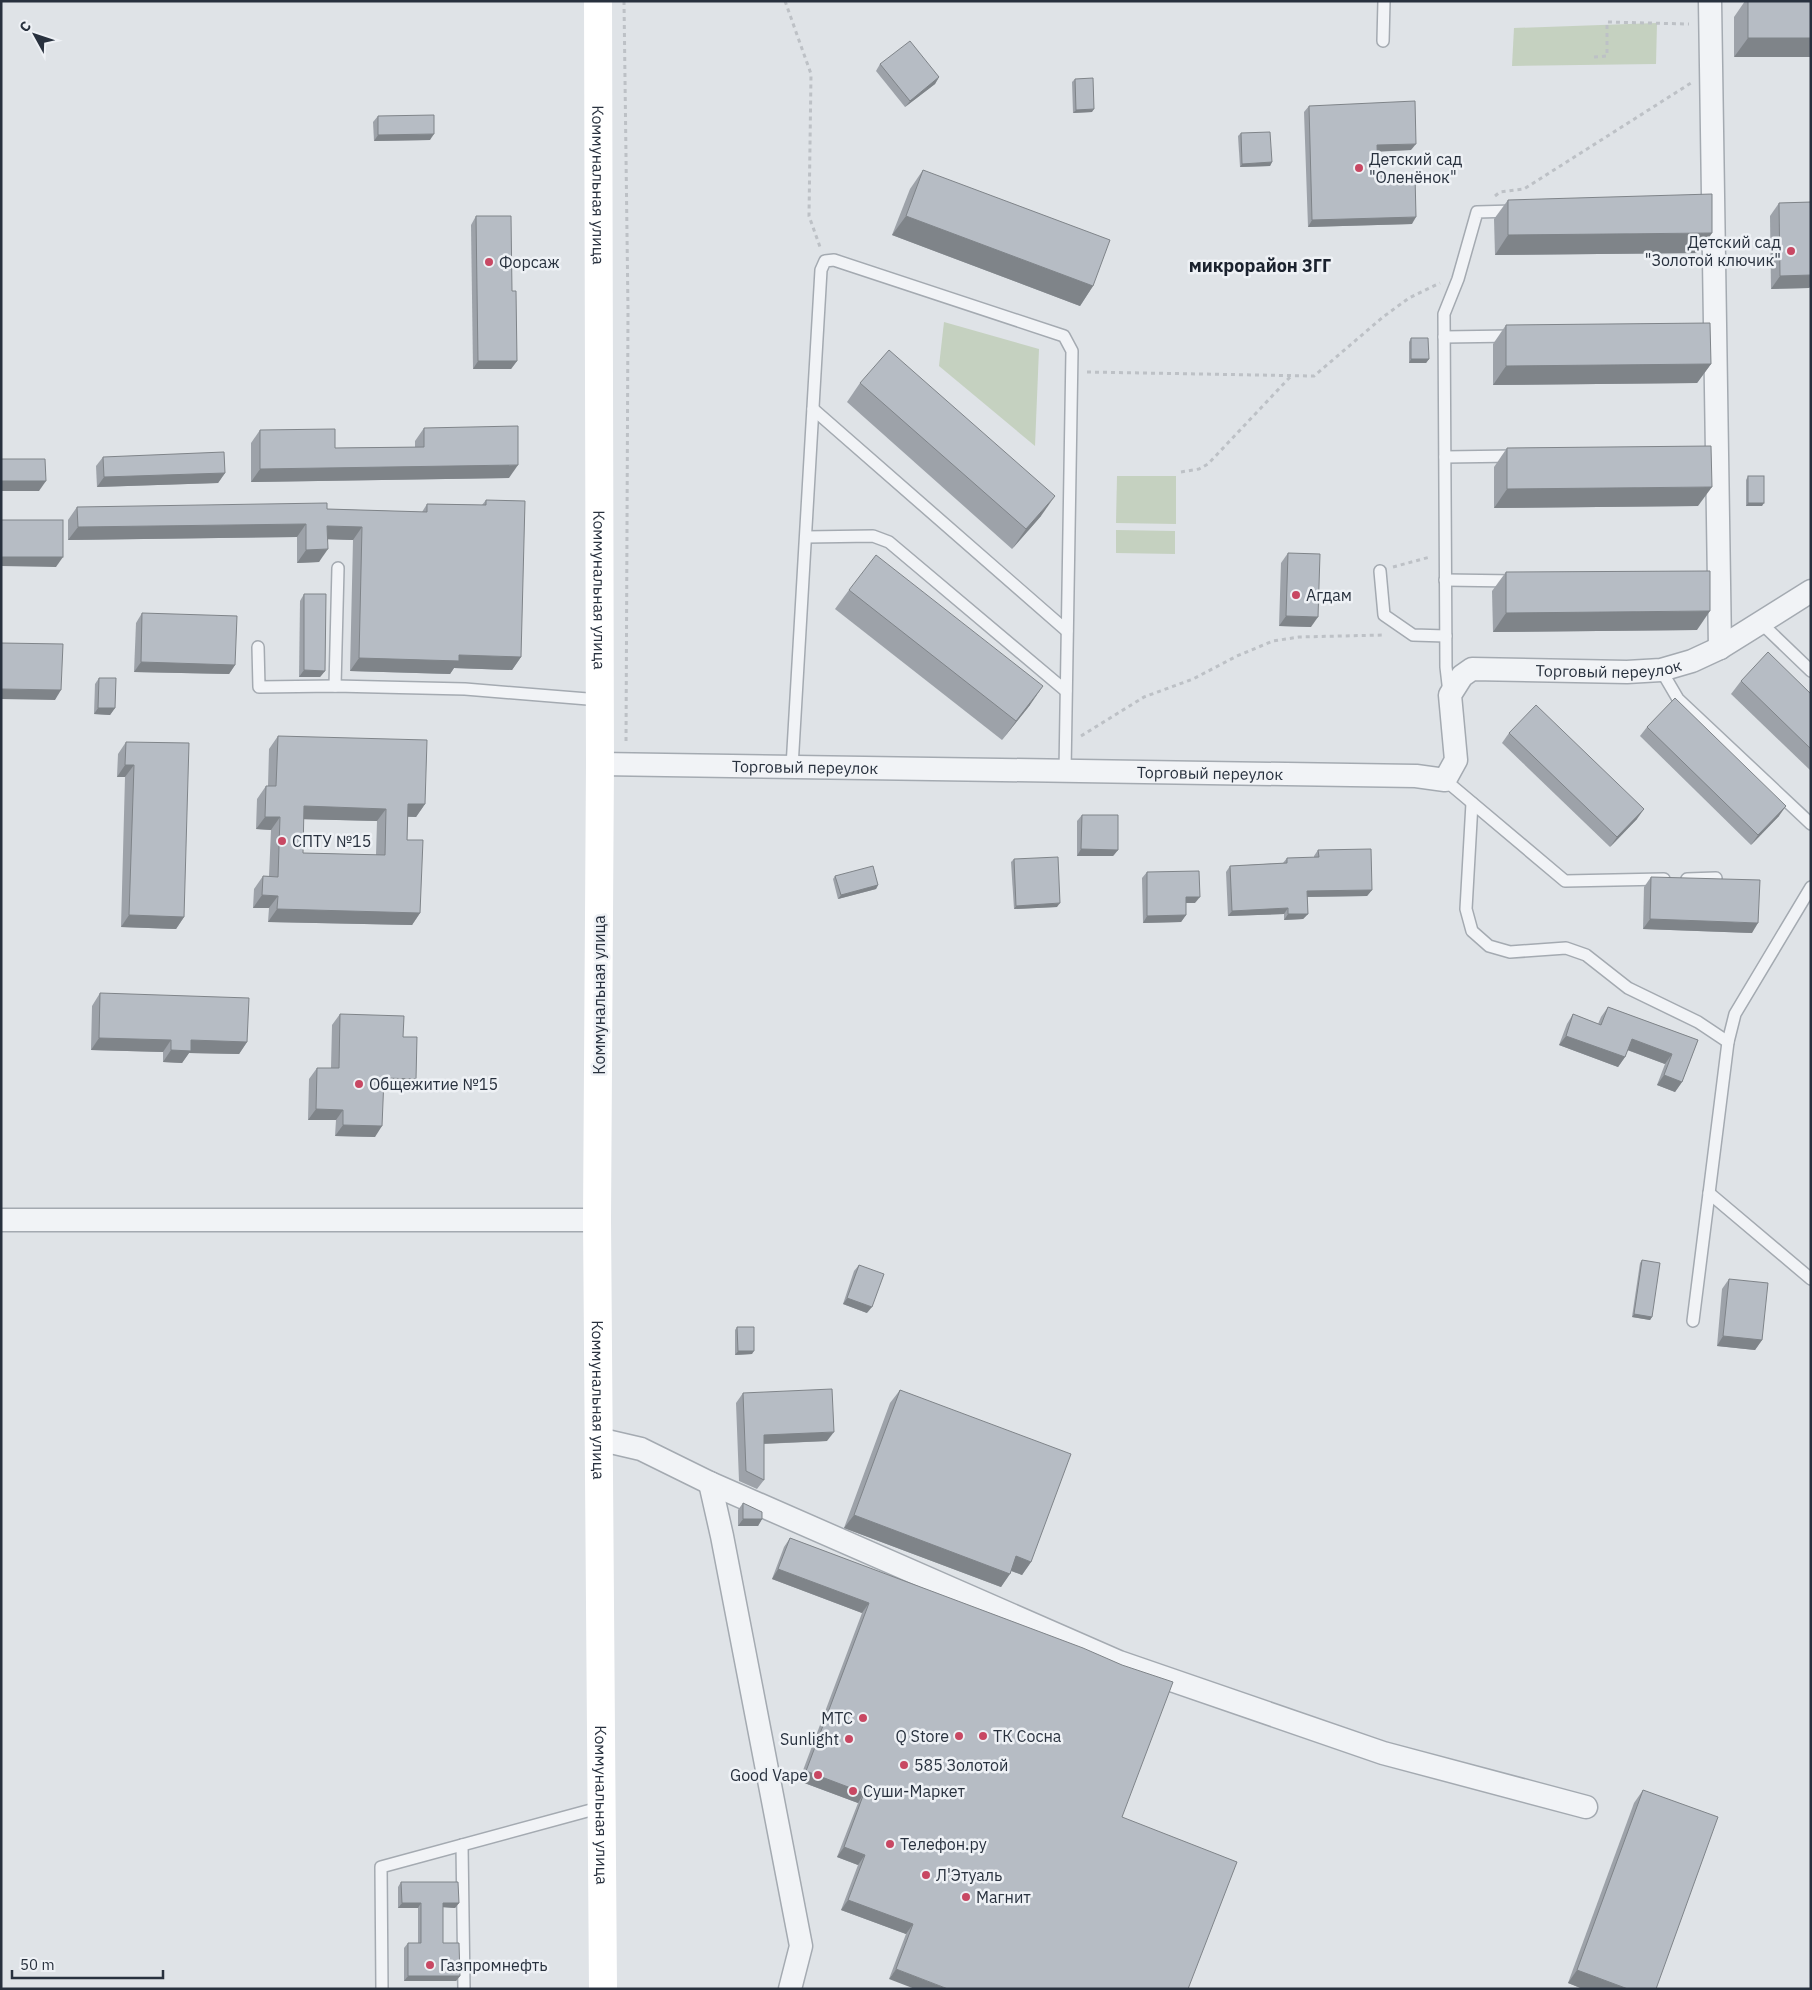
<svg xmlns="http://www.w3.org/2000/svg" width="1812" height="1990" font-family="'IBM Plex Sans',sans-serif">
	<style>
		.green { fill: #c5d1c0 }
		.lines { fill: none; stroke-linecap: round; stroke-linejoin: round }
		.service-casing { stroke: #a4aab1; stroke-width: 14 }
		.minor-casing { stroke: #a4aab1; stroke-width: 25 }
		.path { stroke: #bdc1c6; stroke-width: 3; stroke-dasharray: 4 4; stroke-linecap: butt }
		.service { stroke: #f1f3f6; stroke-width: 11 }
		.minor { stroke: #f1f3f6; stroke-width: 22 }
		.secondary { stroke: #fff; stroke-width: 28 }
		.wall { fill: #9da2a9; fill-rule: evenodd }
		.shaded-wall { fill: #7f8489 }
		.building { fill: #b6bcc4; stroke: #7f8489; fill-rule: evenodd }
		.poi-dot { fill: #c84863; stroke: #eef1f5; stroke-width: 2 }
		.labels { text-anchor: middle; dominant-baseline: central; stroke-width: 5; stroke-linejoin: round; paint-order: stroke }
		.poi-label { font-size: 16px; fill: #28313e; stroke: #eef1f5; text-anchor: start }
		.street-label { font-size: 16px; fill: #28313e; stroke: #eef1f5 }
		.neighbourhood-label { font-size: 18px; font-weight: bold; fill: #1b222e; stroke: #eef1f5 }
	</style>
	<rect width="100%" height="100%" fill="#dfe3e7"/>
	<g class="green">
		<path d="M1657,23L1656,64L1512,66L1514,28Z"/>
		<path d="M944,322L1039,349L1035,446L939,366Z"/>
		<path d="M1117,476H1176V524L1116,523Z"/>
		<path d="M1116,530L1175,531V554L1116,553Z"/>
	</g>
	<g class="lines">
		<defs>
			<g id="service">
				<path d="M1383,41L1384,1"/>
				<path d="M1444,337L1513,336"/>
				<path d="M813,409L1067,631"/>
				<path d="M1445,457L1515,456"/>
				<path d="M806,537L873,536L889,542L1066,691"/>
				<path d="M1380,571L1384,615L1413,635L1446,636"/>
				<path d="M1445,580L1515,581"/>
				<path d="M1761,623L1811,671"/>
				<path d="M258,647L259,687L335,686L465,689L600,700"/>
				<path d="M1661,670L1678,699L1811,824"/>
				<path d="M335,686L338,568"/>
				<path d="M1449,693L1446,667L1444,314L1458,279L1477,212L1514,211"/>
				<path d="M792,767L821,270L825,261L834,260L1064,336L1072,351L1065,771"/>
				<path d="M1445,780L1565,881L1664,879"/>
				<path d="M1472,803L1466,909L1472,931L1489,946L1510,952L1566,948L1586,955L1628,988L1698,1022L1728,1042"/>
				<path d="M1687,879L1716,878"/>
				<path d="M1709,1193L1811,1279"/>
				<path d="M1693,1321L1728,1042L1735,1014L1811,887"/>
				<path d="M462,1845L464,1989"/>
				<path d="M382,1989L381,1867L602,1807"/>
			</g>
			<g id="minor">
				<path d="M1710,1L1720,648"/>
				<path id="s1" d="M600,764L1416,776L1445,780L1456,760L1450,695L1462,676L1472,669L1627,672L1661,670L1692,661L1720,648L1811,591"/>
				<path d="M1,1220H597"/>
				<path d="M598,1439L641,1449L710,1483L1119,1662L1383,1753L1586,1807"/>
				<path d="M710,1483L722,1536L801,1946L790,1989"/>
			</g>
		</defs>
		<use href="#service" class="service-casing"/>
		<use href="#minor" class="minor-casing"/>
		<g class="path">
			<path d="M624,1L628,311L626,745"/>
			<path d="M785,1L811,74L809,216L820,247"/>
			<path d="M1594,57L1607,56V22L1689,24"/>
			<path d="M1495,196L1500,192L1524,189L1691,83"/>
			<path d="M1087,372L1314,376L1383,317L1409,298L1440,283"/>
			<path d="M1181,472L1199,469L1208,464L1291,376"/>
			<path d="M1393,567L1430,557"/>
			<path d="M1081,736L1144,697L1193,679L1237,656L1273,641L1299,637L1384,635"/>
		</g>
		<use href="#service" class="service"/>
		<use href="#minor" class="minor"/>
		<path class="secondary" id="s2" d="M598,1L600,764L597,1220L603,1989"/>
	</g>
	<g class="wall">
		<path d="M1745,1H1811L1734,57V17Z"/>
		<path d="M880,64L939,77L935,84L905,107L876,71Z"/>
		<path d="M1075,79L1092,112L1073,113L1072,82Z"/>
		<path d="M1309,106L1411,150L1377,151L1378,176L1412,224L1308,227L1304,112Z"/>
		<path d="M378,116L430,140L374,141L373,122Z"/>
		<path d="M1241,133L1272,162L1270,166L1240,167L1238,136Z"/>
		<path d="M923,170L1093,286L1080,306L892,235L910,189Z"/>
		<path d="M1508,200L1699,253L1495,255L1494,219Z"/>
		<path d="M1811,202V286L1809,288L1771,289L1770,216L1779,203Z"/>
		<path d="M476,216L512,291L517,361L511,369H473L471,225Z"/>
		<path d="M1506,325L1711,364L1697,383L1493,385V344Z"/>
		<path d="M1411,338L1429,359L1426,363H1409V342Z"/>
		<path d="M860,383L1041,516L1012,549L847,402Z"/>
		<path d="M424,428L509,478L251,482V443L260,430L335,448L415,447V441Z"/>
		<path d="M1507,448L1698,506L1494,508V467Z"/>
		<path d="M103,457L225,473L218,483L97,487L96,466Z"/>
		<path d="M1748,476L1762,506H1746V480Z"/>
		<path d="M486,500L521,657L512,670L454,668L450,674L350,671L353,540L328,539L319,562L297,563V537L68,540V520L77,507L327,509L422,512L427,504L482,505Z"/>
		<path d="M1288,553L1311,627L1279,626L1281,563Z"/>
		<path d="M1506,572L1697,630L1493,632L1492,591Z"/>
		<path d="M849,590L1030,705L1002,740L835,609Z"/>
		<path d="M304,594L325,671L320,677H299L300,601Z"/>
		<path d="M142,613L235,665L229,674L134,672L136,623Z"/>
		<path d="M99,678L115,708L110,715L94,714L95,684Z"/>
		<path d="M1741,681L1811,694V771L1731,694Z"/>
		<path d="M1647,727L1779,816L1751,845L1640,736Z"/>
		<path d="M1509,733L1637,819L1610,847L1502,743Z"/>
		<path d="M278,736L425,804L416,817H408L407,840L420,913L412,925L268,922L269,908H253L254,889L263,876H269L271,830L256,829L257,799L266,786H268L269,749ZM303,819L377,821L376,855L303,853Z"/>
		<path d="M126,742L184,917L176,929L121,927L125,777H117L118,754Z"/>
		<path d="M1082,815L1118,850L1113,856H1077V821Z"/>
		<path d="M1318,850L1372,890L1367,896L1307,897L1308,914L1303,919L1284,920V914L1228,916L1226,872L1230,866L1283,863L1287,858H1314V856Z"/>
		<path d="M1014,859L1057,907L1014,909L1011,862Z"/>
		<path d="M1147,872L1195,903H1186V915L1181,922L1143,923L1142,878Z"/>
		<path d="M835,876L878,885L876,889L838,899L833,879Z"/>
		<path d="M1651,877L1752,933L1643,929L1644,887Z"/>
		<path d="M100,993L247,1042L239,1054L189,1053L182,1063L163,1062V1052L91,1050L92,1006Z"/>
		<path d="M1608,1007L1698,1040L1682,1082L1675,1092L1657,1085L1665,1064L1627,1050L1625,1057L1618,1067L1559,1045L1567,1024L1573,1014L1598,1024L1601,1017Z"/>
		<path d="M340,1014L403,1037L409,1090L383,1089L375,1137L335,1136L336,1120H308L309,1079L317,1068H331L332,1025Z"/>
		<path d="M1642,1260L1652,1317L1650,1320L1632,1317L1640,1263Z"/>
		<path d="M859,1265L867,1313L843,1304L854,1271Z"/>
		<path d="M1729,1279L1762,1340L1755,1350L1717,1346L1722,1289Z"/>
		<path d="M737,1327L752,1354L735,1355V1330Z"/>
		<path d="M900,1390L1031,1562L1022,1575L1011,1571L1001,1587L844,1528L890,1403Z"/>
		<path d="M743,1393L827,1441L764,1444V1480L757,1489L739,1481L736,1403Z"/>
		<path d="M743,1503L762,1519L758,1526H738V1510Z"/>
		<path d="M790,1538L1122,1665L889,1979L906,1934L841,1910L858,1865L837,1857L858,1803L799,1781L862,1613L772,1579L784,1547Z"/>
		<path d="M1643,1790L1656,1989H1583L1568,1983L1634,1803Z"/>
		<path d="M401,1882L459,1903L455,1908L443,1907V1943L460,1976L456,1981H404V1948L408,1943H418V1908H398V1887Z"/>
	</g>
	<g class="shaded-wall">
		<path d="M1748,38H1811V57H1734Z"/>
		<path d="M939,77L935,84L905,107L910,101Z"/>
		<path d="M1094,109L1092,112L1073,113L1076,110Z"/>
		<path d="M434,134L430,140L374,141L378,135Z"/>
		<path d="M1416,144L1411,150L1373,152L1377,145Z"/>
		<path d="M1272,162L1270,166L1240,167L1242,164Z"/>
		<path d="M906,216L1093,286L1080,306L892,235Z"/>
		<path d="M1416,217L1412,224L1308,227L1312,220Z"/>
		<path d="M1712,233L1699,253L1495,255L1508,235Z"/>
		<path d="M1811,275V286L1809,288L1771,289L1780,276Z"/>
		<path d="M1411,359H1429L1426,363H1409Z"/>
		<path d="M478,361H517L511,369H473Z"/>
		<path d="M1711,364L1697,383L1493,385L1506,366Z"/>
		<path d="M518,465L509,478L251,482L260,469Z"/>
		<path d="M225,473L218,483L97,487L104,477Z"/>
		<path d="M1,481H46L39,491H1Z"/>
		<path d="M1712,487L1698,506L1494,508L1507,489Z"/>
		<path d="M1055,496L1041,516L1012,549L1026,529Z"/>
		<path d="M1748,503H1764L1762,506H1746Z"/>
		<path d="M306,524L297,537L68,540L78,527Z"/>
		<path d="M327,526L362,527L353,540L318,539Z"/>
		<path d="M328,549L319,562L297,563L306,550Z"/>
		<path d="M1,557H63L56,567L1,566Z"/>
		<path d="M1710,611L1697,630L1493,632L1506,613Z"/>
		<path d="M1286,616L1318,617L1311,627L1279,626Z"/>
		<path d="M459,655L521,657L512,670L454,668L450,674L350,671L359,658Z"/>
		<path d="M141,662L235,665L229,674L134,672Z"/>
		<path d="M304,670L325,671L320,677H299Z"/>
		<path d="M1043,686L1030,705L1002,740L1016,721Z"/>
		<path d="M1,689L61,690L55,700L1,699Z"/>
		<path d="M98,708H115L110,715L94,714Z"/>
		<path d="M125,765H134L125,777H117Z"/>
		<path d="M408,804H425L416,817L399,816Z"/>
		<path d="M304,806L386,809L377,821L295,819Z"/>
		<path d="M1786,806L1779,816L1751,845L1758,835Z"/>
		<path d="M1644,809L1637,819L1610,847L1617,837Z"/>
		<path d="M265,817H280L271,830L256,829Z"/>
		<path d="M1081,849L1118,850L1113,856H1077Z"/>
		<path d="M878,885L876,889L838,899L841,895Z"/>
		<path d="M1372,890L1367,896L1303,897L1307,891Z"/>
		<path d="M262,895L278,896L269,908H253Z"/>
		<path d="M1186,897H1200L1195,903H1181Z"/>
		<path d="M1060,903L1057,907L1014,909L1016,906Z"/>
		<path d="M1288,908L1284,914L1228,916L1232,911Z"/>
		<path d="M277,909L420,913L412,925L268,922Z"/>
		<path d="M1288,914H1308L1303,919L1284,920Z"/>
		<path d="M129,915L184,917L176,929L121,927Z"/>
		<path d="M1186,915L1181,922L1143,923L1147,916Z"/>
		<path d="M1650,919L1758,923L1752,933L1643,929Z"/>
		<path d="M1566,1036L1625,1057L1618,1067L1559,1045Z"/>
		<path d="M99,1038L171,1040L163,1052L91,1050Z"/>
		<path d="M1632,1039L1672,1054L1665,1064L1625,1049Z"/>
		<path d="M191,1040L247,1042L239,1054L189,1053L182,1063L163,1062L171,1050Z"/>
		<path d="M1664,1075L1682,1082L1675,1092L1657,1085Z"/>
		<path d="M384,1078L416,1079L409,1090L376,1089Z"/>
		<path d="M316,1109L343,1110L336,1120H308Z"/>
		<path d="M343,1125L382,1126L375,1137L335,1136Z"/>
		<path d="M847,1298L872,1307L867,1313L843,1304Z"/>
		<path d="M1634,1314L1652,1317L1650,1320L1632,1317Z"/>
		<path d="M1723,1336L1762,1340L1755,1350L1717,1346Z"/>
		<path d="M738,1351H754L752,1354L735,1355Z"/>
		<path d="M834,1432L827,1441L757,1444L764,1435Z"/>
		<path d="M854,1515L1010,1574L1001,1587L844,1528Z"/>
		<path d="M743,1519H762L758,1526H738Z"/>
		<path d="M1016,1556L1031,1562L1022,1575L1007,1569Z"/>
		<path d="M778,1569L869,1603L862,1613L772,1579Z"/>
		<path d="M806,1771L864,1793L858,1803L799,1781Z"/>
		<path d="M844,1847L865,1855L858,1865L837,1857Z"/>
		<path d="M848,1900L913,1924L906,1934L841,1910Z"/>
		<path d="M402,1903H421L418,1908H398Z"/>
		<path d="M443,1903H459L455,1908L440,1907Z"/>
		<path d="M896,1969L948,1989H915L889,1979Z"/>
		<path d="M1577,1970L1628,1989H1583L1568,1983Z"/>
		<path d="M408,1976H460L456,1981H404Z"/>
	</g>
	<g class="building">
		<rect x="1748" y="1" width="63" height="37"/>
		<path d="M910,41L939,77L910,101L880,64Z"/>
		<path d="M1093,78L1094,109L1076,110L1075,79Z"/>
		<path d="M1415,101L1416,144L1377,145L1378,176L1415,175L1416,217L1312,220L1309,106Z"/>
		<path d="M434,115V134L378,135V116Z"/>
		<path d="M1270,132L1272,162L1242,164L1241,133Z"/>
		<path d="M923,170L1110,240L1093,286L906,216Z"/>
		<path d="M1712,194V233L1508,235V200Z"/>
		<path d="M1811,202V275L1780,276L1779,203Z"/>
		<path d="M476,216H511L512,291H516L517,361H478Z"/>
		<path d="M1710,323L1711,364L1506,366V325Z"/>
		<path d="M1411,338H1428L1429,359H1411Z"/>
		<path d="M889,350L1055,496L1026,529L860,383Z"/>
		<path d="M518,426V465L260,469V430L335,429V448L424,447V428Z"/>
		<path d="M1711,446L1712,487L1507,489V448Z"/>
		<path d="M224,452L225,473L104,477L103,457Z"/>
		<path d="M1,459H45L46,481H1Z"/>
		<rect x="1748" y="476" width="16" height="27"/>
		<path d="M486,500L525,501L521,657L459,655V661L359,658L362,527L327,526L328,549L306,550V524L78,527L77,507L327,503V509L427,512V504L486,505Z"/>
		<rect x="1" y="520" width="62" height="37"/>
		<path d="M1288,553L1320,554L1318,617L1286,616Z"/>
		<path d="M876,555L1043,686L1016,721L849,590Z"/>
		<path d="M1710,571V611L1506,613V572Z"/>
		<path d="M304,594H326L325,671L304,670Z"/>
		<path d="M142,613L237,616L235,665L141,662Z"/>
		<path d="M1,643L63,644L61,690L1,689Z"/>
		<path d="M1768,652L1811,694V749L1741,681Z"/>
		<path d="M99,678H116L115,708H98Z"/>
		<path d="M1675,698L1786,806L1758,835L1647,727Z"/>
		<path d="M1536,705L1644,809L1617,837L1509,733Z"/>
		<path d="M278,736L427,740L425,804H408L407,840H423L420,913L277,909L278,896L262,895L263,876L278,877L280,817H265L266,786H276ZM304,806L386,809L385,855L303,853Z"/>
		<path d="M126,742L189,743L184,917L129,915L134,765H125Z"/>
		<path d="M1082,815H1118V850L1081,849Z"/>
		<path d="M1371,849L1372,890L1307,891L1308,914H1288V908L1232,911L1230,866L1287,863V858L1319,857L1318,850Z"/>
		<path d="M1058,857L1060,903L1016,906L1014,859Z"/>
		<path d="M873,866L878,885L841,895L835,876Z"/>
		<path d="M1199,871L1200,897H1186V915L1147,916V872Z"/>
		<path d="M1651,877L1760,880L1758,923L1650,919Z"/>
		<path d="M100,993L249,998L247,1042L191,1040V1051L171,1050V1040L99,1038Z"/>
		<path d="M1608,1007L1698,1040L1682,1082L1664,1075L1672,1054L1632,1039L1625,1057L1566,1036L1573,1014L1601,1025Z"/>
		<path d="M340,1014L404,1016L403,1037H417L416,1079L384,1078L382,1126L343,1125V1110L316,1109L317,1068H339Z"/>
		<path d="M1642,1260L1660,1263L1652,1317L1634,1314Z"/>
		<path d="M859,1265L884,1274L872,1307L847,1298Z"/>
		<path d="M1729,1279L1768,1283L1762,1340L1723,1336Z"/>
		<path d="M737,1327H754V1351H738Z"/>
		<path d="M832,1389L834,1432L764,1435V1480L746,1471L743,1393Z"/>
		<path d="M900,1390L1071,1454L1031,1562L1016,1556L1010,1574L854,1515Z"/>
		<path d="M743,1503L762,1512V1519H743Z"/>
		<path d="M790,1538L1083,1648L1122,1665L1173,1682L1122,1817L1237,1862L1188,1989H948L896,1969L913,1924L848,1900L865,1855L844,1847L864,1793L806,1771L869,1603L778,1569Z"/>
		<path d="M1643,1790L1718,1817L1656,1989H1628L1577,1970Z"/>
		<path d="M401,1882H458L459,1903H443V1943H459L460,1976H408V1943H421V1903H402Z"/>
	</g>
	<g class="poi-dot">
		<circle cx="1359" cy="168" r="5"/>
		<circle cx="1791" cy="251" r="5"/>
		<circle cx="489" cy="262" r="5"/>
		<circle cx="1296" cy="595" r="5"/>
		<circle cx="282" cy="841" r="5"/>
		<circle cx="359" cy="1084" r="5"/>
		<circle cx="863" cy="1718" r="5"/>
		<circle cx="959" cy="1736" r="5"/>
		<circle cx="983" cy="1736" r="5"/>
		<circle cx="849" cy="1739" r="5"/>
		<circle cx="904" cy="1765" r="5"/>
		<circle cx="818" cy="1775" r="5"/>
		<circle cx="853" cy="1791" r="5"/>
		<circle cx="890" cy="1844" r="5"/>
		<circle cx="926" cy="1875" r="5"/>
		<circle cx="966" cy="1897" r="5"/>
		<circle cx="430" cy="1965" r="5"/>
	</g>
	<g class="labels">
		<g class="poi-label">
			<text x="1369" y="159">Детский сад<tspan x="1369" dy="18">"Оленёнок"</tspan></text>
			<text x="1781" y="242" text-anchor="end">Детский сад<tspan x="1781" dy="18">"Золотой ключик"</tspan></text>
			<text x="499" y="262">Форсаж</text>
			<text x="1306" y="595">Агдам</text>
			<text x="292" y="841">СПТУ №15</text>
			<text x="369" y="1084">Общежитие №15</text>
			<text x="853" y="1718" text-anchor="end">МТС</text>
			<text x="949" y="1736" text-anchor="end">Q Store</text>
			<text x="993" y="1736">ТК Сосна</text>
			<text x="839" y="1739" text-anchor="end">Sunlight</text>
			<text x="914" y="1765">585 Золотой</text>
			<text x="808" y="1775" text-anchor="end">Good Vape</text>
			<text x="863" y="1791">Суши-Маркет</text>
			<text x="900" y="1844">Телефон.ру</text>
			<text x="936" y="1875">Л'Этуаль</text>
			<text x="976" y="1897">Магнит</text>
			<text x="440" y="1965">Газпромнефть</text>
		</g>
		<g class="street-label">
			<text stroke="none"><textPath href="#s2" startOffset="184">Коммунальная улица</textPath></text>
			<text stroke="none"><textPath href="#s2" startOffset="589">Коммунальная улица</textPath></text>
			<text stroke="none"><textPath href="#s1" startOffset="1105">Торговый переулок</textPath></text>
			<text stroke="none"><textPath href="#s1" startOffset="205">Торговый переулок</textPath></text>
			<text stroke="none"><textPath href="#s1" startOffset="610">Торговый переулок</textPath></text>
			<text transform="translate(599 995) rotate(-90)">Коммунальная улица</text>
			<text stroke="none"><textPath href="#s2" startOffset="1399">Коммунальная улица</textPath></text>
			<text stroke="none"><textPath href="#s2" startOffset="1804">Коммунальная улица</textPath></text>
		</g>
		<g class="neighbourhood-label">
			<text x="1260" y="265">микрорайон 3ГГ</text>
		</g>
	</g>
	<rect width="1812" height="1990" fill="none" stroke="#28313e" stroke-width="5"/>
	<g transform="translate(35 35) rotate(310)" stroke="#eef1f5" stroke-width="4" paint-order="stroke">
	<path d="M0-4L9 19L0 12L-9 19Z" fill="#28313e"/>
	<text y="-8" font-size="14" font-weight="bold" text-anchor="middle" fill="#28313e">С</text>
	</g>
	<path d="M12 1970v8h151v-8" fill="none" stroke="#28313e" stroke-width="2.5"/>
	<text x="20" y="1970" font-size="15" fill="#28313e" stroke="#eef1f5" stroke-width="4" paint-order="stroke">50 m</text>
</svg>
